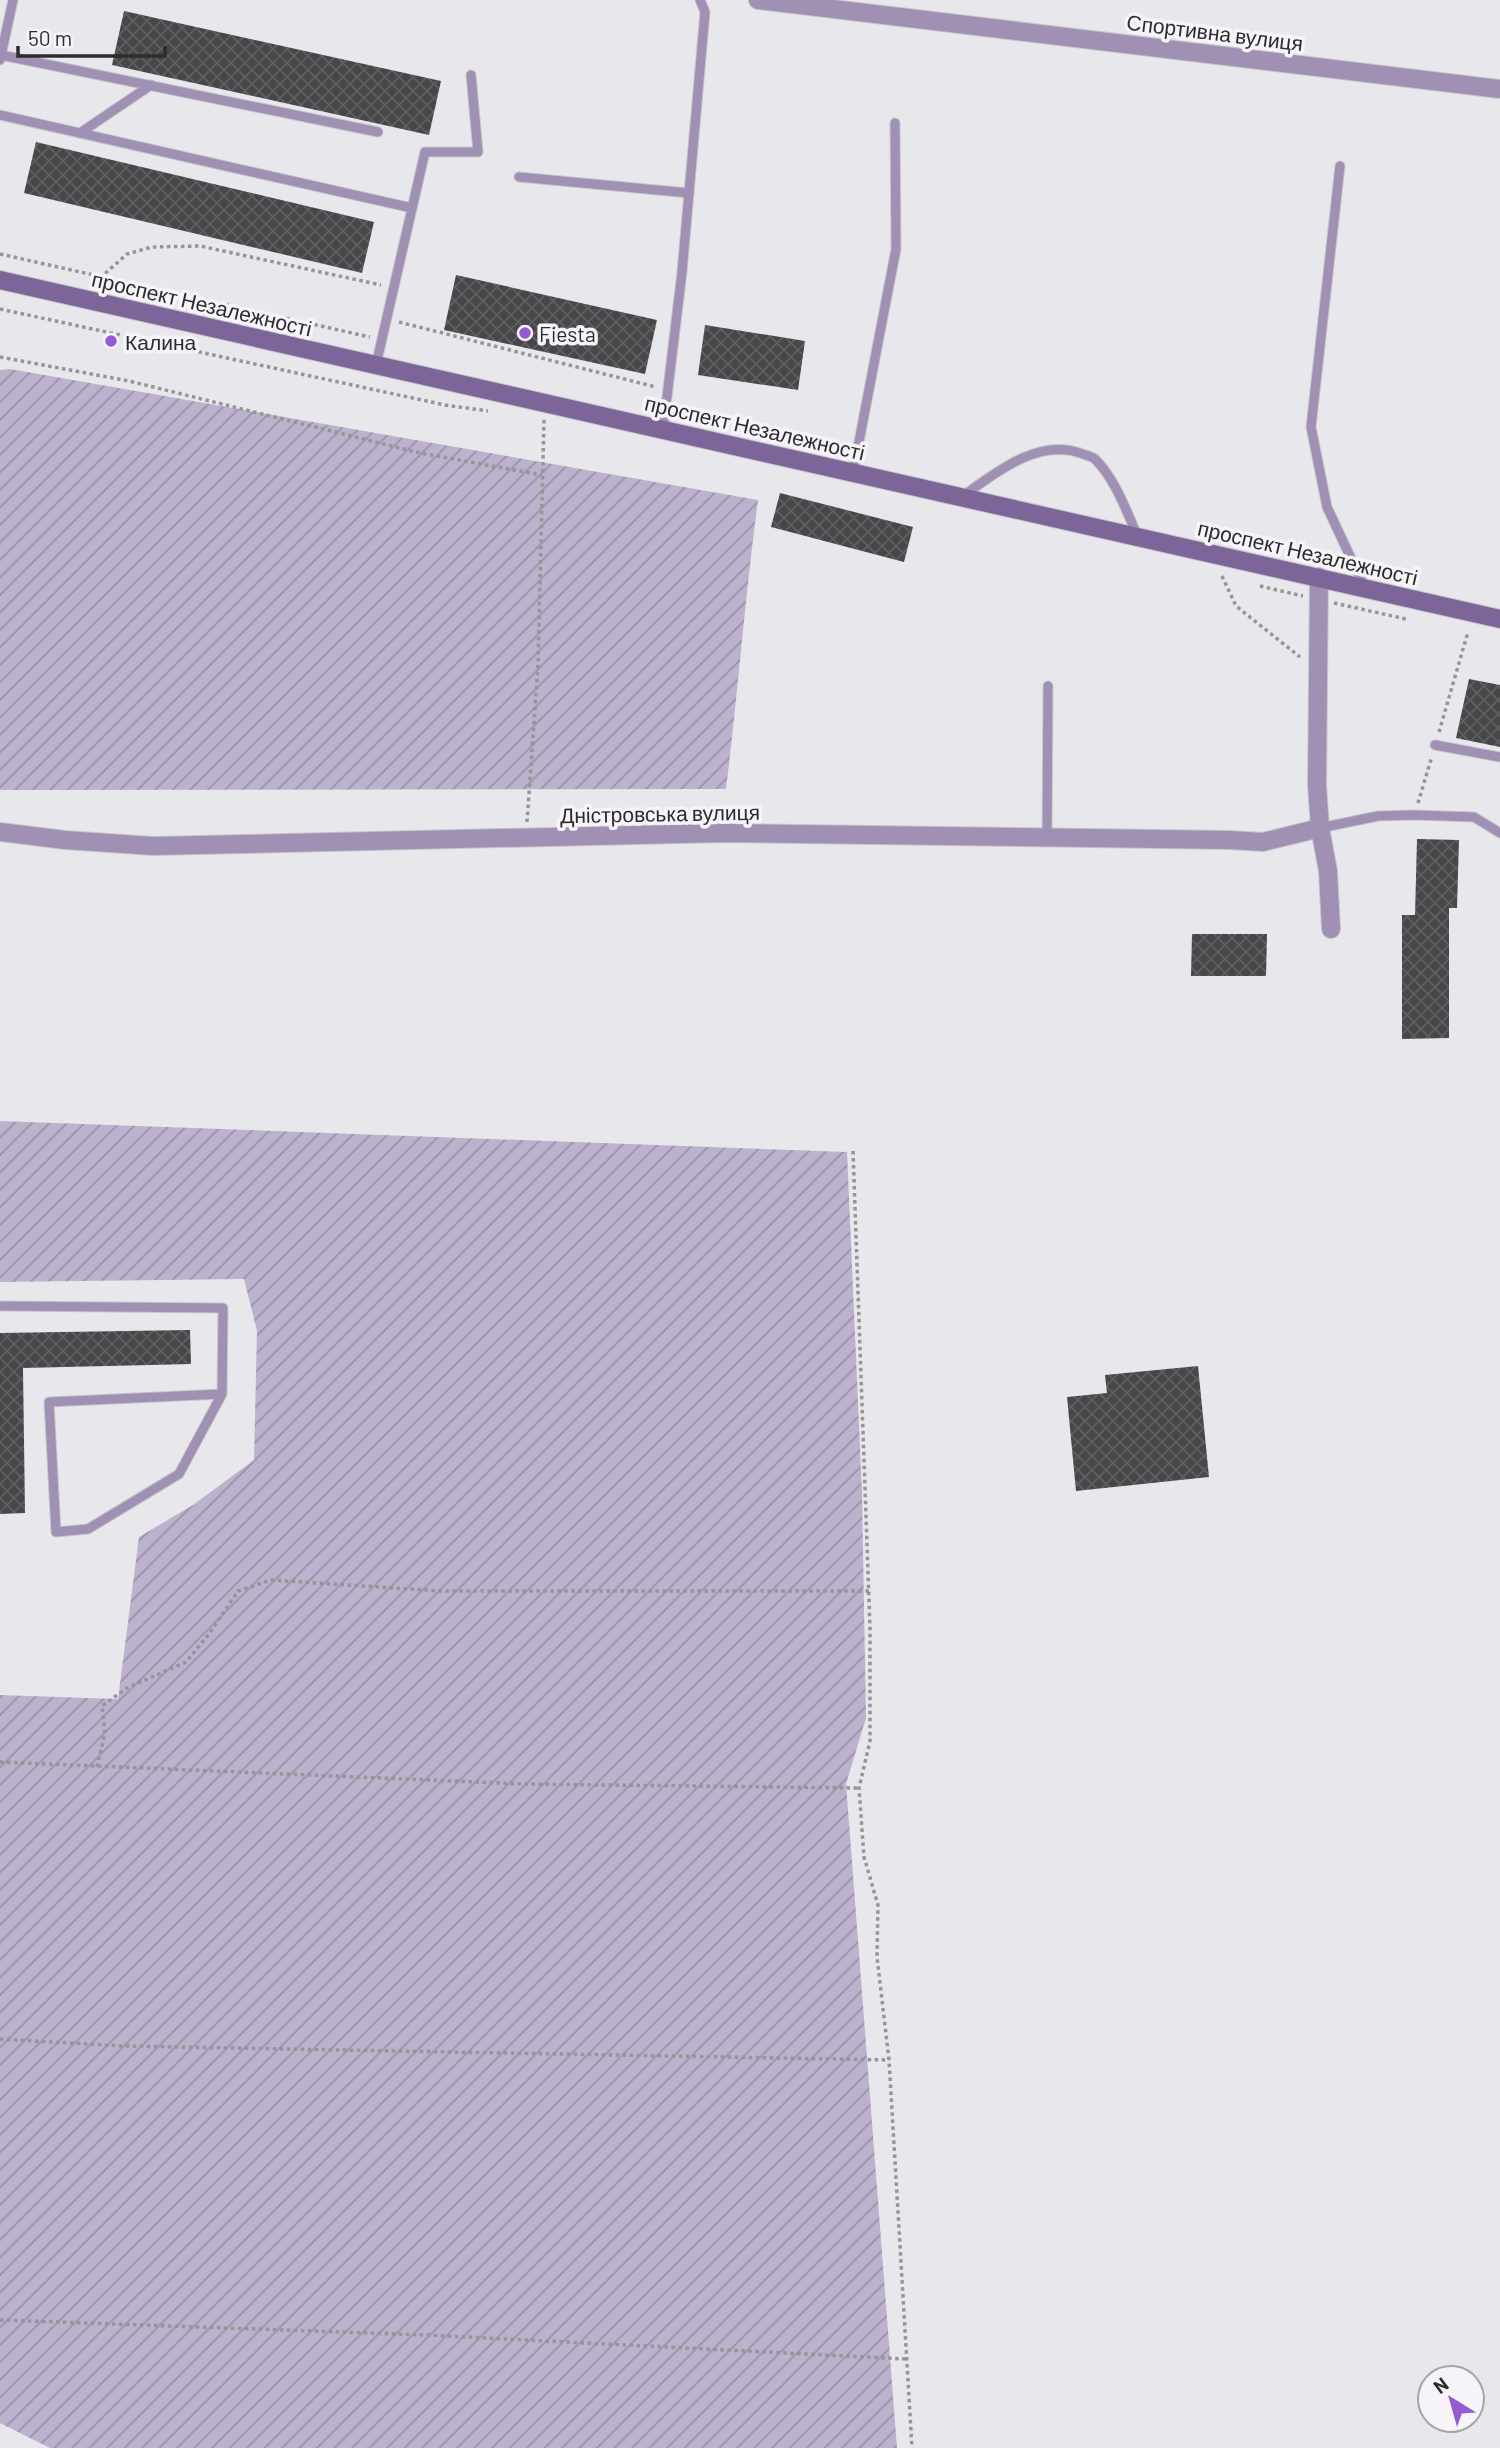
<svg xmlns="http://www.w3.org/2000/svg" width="1500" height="2448" font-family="Barlow,sans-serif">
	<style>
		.garden { fill: url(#garden-furrows) }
		.building { fill: url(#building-cross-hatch) }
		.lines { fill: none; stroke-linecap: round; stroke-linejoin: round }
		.lane-casing { stroke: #c6c5c9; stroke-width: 11 }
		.street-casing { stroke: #c6c5c9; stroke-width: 20 }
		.secondary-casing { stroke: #c6c5c9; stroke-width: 20 }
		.path { stroke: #959497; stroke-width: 3.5; stroke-dasharray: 3.5 3.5; stroke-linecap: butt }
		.lane { stroke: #9f90b4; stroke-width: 9 }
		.street { stroke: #9f90b4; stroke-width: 18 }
		.secondary { stroke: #7d6599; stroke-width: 18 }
		.poi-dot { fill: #965bd2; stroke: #f6f4f8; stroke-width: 2.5 }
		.labels { text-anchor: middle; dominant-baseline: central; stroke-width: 7; stroke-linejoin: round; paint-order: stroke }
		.street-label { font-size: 21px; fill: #2c2b2d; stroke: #f6f4f8 }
		.poi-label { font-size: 21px; fill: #2c2b2d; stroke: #f6f4f8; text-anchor: start }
	</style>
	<defs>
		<pattern id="garden-furrows" width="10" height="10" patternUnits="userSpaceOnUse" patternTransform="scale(1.75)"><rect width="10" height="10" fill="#bdb2cd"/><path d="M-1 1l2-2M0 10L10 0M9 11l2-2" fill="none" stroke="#9a91a7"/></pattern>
		<pattern id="building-cross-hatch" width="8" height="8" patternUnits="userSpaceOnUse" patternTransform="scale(1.75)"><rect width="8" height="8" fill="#474649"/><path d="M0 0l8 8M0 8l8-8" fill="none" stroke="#5f5e61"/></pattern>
	</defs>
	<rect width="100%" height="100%" fill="#e8e7eb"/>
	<g class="garden">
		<path d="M10,369L758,500C745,596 738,693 726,789L0,790V370Z"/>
		<path d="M0,1121L847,1152L862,1494L866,1718L846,1784L897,2448H50L0,2423V1695L118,1699L139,1537L193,1505L254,1460L257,1331L244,1279L0,1282Z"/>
	</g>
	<g class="building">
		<path d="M124,11L441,81L429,135L112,65Z"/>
		<path d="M36,142L374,222L362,273L24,193Z"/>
		<path d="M456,275L657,320L645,374L444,330Z"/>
		<path d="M705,325L805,341L798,390L698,375Z"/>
		<path d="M780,493L913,527L904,562L771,527Z"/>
		<path d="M1469,679L1500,685V747L1456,738Z"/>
		<path d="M1417,839L1459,840L1457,908H1449V1038L1402,1039V915H1415Z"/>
		<path d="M1192,934H1267L1266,976H1191Z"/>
		<path d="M190,1330L191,1364L23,1368L25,1513L0,1514V1333Z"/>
		<path d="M1198,1366L1209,1477L1076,1491L1067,1397L1107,1393L1105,1375Z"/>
	</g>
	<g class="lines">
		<defs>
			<g id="lane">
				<path d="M1,55L378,132"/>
				<path d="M0,60L13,0"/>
				<path d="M0,115L412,208"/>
				<path d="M80,133L151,85"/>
				<path d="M1340,166L1311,427L1327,507L1364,586"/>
				<path d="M519,177L689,193"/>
				<path d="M376,365L425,152H478L471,75"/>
				<path d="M663,430L682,272L705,12L700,0"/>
				<path d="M853,473L896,249L895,123"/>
				<path d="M963,496C995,473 1038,438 1080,453C1085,455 1091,456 1095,459C1115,479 1126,510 1137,535"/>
				<path d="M1435,745L1500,757"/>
				<path d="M1320,828L1378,816L1414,815L1474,817L1500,833"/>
				<path d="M1047,838L1048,686"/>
				<path d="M0,1306L223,1308L222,1394L179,1474L88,1529L56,1532L49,1402L222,1394"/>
			</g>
			<g id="street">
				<path d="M758,0L1500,89"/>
				<path d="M1319,577L1317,785L1320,828L1328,871L1331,929"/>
				<path d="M0,832L65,840L153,846L724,833L1229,840L1263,842L1320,828"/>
			</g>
			<path id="secondary" d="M0,280L1500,619"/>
		</defs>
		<use href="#lane" class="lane-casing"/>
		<use href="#street" class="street-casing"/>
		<use href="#secondary" class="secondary-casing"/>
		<g class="path">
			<path d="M0,254L370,337"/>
			<path d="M100,278L127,254L152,247L200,246L381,285"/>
			<path d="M0,309L445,405L488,411"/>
			<path d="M399,322L656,387"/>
			<path d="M0,357L129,381L420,453L542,475"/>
			<path d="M1222,576L1236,606L1300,657"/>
			<path d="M1260,586L1303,596"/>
			<path d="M1334,603L1406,619"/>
			<path d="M1439,732L1468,632"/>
			<path d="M1418,803L1432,756"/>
			<path d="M527,822L538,665L544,420"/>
			<path d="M853,1151L870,1628V1741L859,1788L864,1857L878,1905L877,1957L889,2060L912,2448"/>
			<path d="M0,1762L524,1784L858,1788"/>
			<path d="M97,1767L105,1733L102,1706L127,1688L186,1662L209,1634L238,1591L271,1580L440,1591H869"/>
			<path d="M0,2039L123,2046L889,2060"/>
			<path d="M0,2320L426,2335L906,2359"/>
		</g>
		<use href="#lane" class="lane"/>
		<use href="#street" class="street"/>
		<use href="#secondary" class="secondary"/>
	</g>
	<g class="poi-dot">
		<circle cx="525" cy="333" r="7"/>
		<circle cx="111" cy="341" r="7"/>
	</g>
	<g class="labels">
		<g class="street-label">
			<text transform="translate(1215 32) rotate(7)">Спортивна вулиця</text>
			<text transform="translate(202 303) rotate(13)">проспект Незалежності</text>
			<text transform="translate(755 427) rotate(13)">проспект Незалежності</text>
			<text transform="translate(1308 552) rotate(13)">проспект Незалежності</text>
			<text transform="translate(660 813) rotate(-1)">Дністровська вулиця</text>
		</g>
		<g class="poi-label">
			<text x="539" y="333">Fiesta</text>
			<text x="125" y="341">Калина</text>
		</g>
	</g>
	<g transform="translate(1451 2399) rotate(323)"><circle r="33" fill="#f6f4f8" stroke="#a5a4a7" stroke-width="2"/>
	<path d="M0-5L12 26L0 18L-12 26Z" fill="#965bd2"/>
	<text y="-10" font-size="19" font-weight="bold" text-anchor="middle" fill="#2c2b2d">N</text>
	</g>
	<path d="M18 46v10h147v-10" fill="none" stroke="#2c2b2d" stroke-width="3.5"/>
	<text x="28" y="46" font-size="21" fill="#2c2b2d" stroke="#f6f4f8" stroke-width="5" paint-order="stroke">50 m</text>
</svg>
